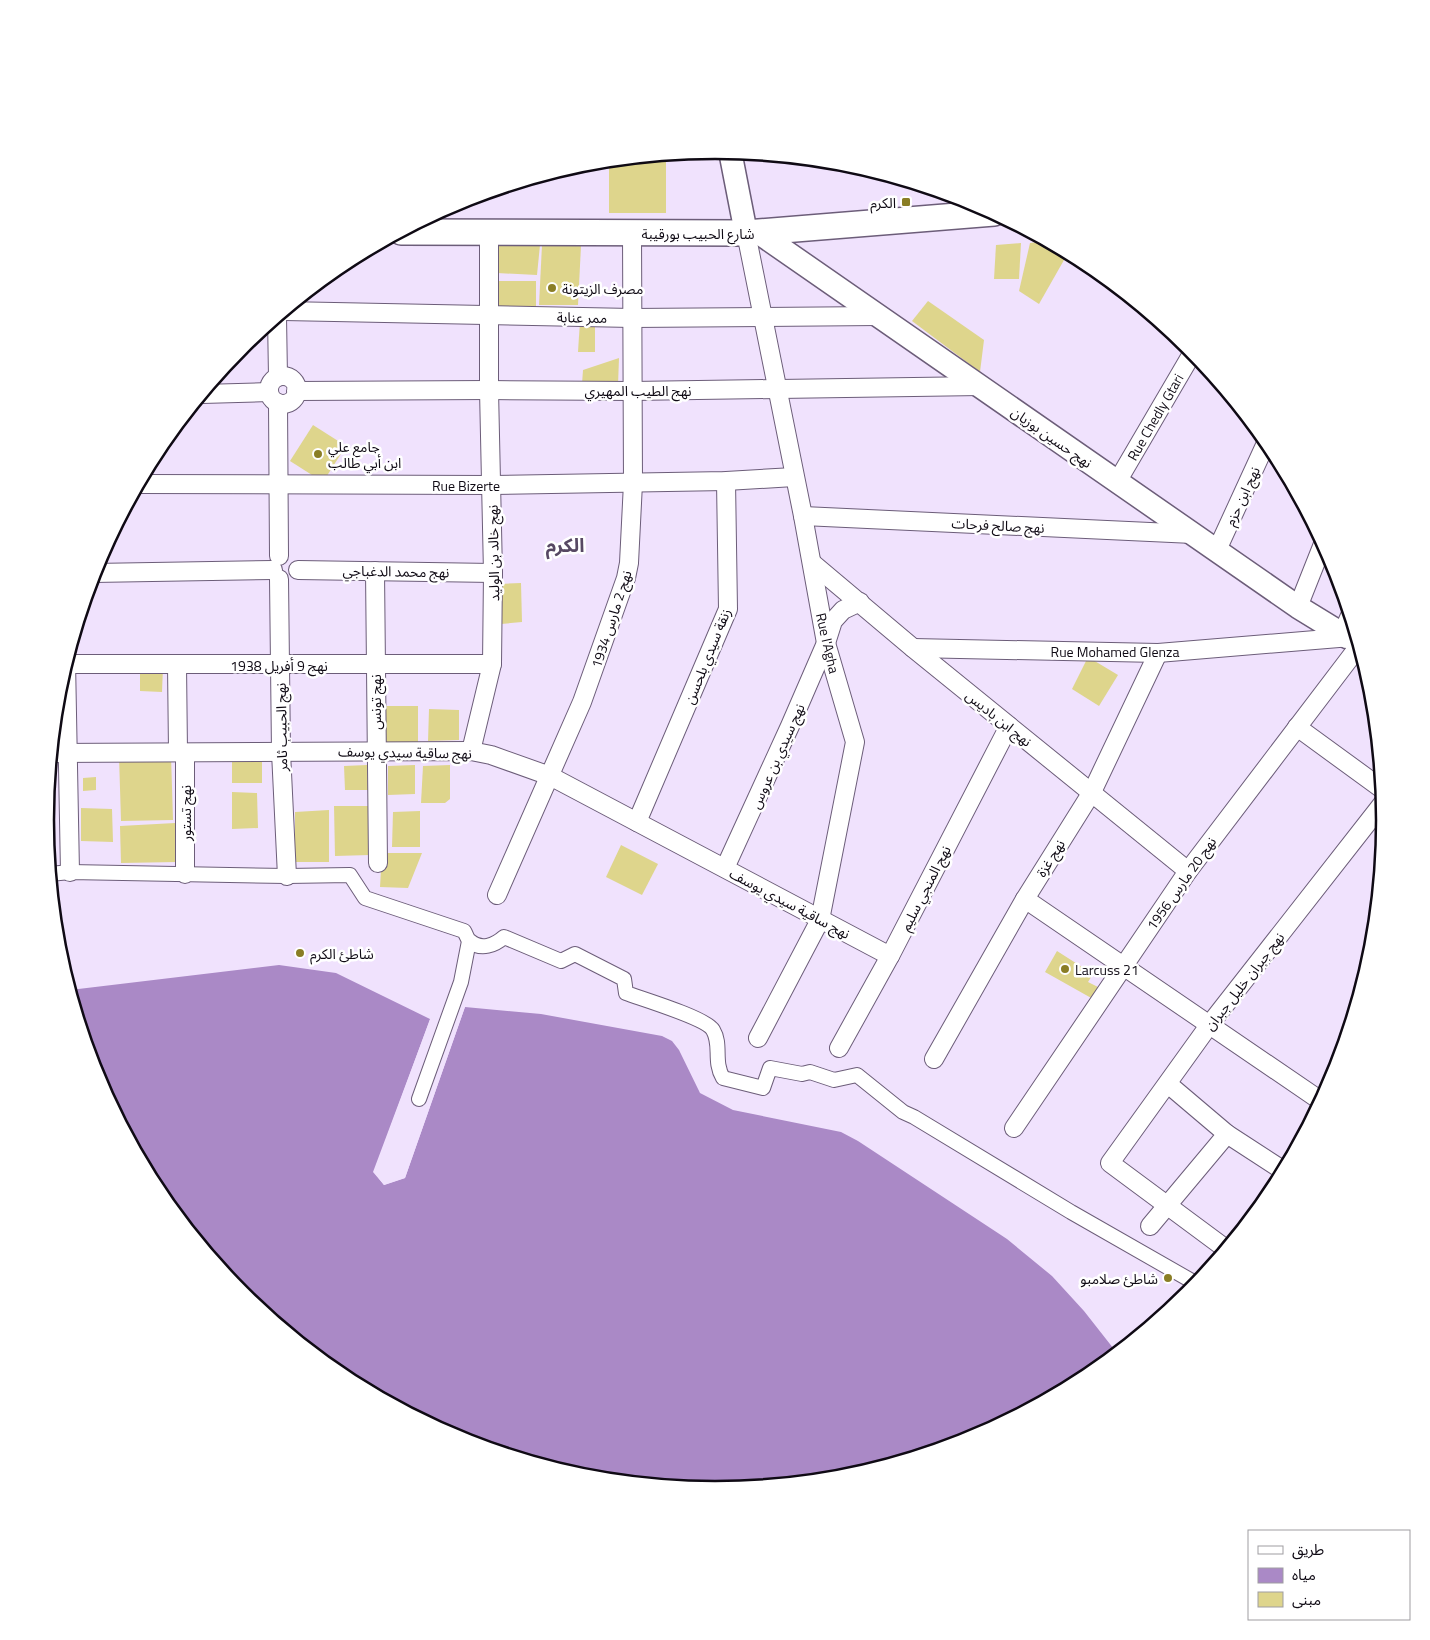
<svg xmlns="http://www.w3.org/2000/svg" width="1430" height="1640" font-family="'Titillium Web','Noto Sans Arabic',sans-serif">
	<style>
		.water { fill: #aa89c6 }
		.pier { fill: #f0e2fd }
		.building { fill: #ded58c }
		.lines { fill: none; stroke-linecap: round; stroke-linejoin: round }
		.pedestrian-casing { stroke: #6c5d79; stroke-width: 16 }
		.minor-casing { stroke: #6c5d79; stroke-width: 20 }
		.tertiary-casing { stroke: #6c5d79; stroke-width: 25 }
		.secondary-casing { stroke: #6c5d79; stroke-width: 28 }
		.pedestrian { stroke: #fff; stroke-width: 14 }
		.minor { stroke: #fff; stroke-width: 18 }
		.tertiary { stroke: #fff; stroke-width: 22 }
		.secondary { stroke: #fff; stroke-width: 25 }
		.poi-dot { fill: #8a7e25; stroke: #fff; stroke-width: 2 }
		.labels { text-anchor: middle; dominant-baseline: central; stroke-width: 5; stroke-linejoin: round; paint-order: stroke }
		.poi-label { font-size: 14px; fill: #0f0a14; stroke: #fff; text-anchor: start }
		.street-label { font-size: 14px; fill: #0f0a14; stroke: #fff }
		.district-label { font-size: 19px; font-weight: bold; fill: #574863; stroke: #fff }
		.rim { fill: none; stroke: #0f0a14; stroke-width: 2.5 }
	</style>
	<rect width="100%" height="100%" fill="#f0e2fd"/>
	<path class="water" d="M279,965L336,973L430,1019L374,1172L384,1185L405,1178L465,1007L541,1014L662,1036L672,1041L679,1050L700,1093L733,1110L841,1132L858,1141L1007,1239L1052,1276L1084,1311L1117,1353L1087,1377L971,1439L845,1477L715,1490L584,1477L458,1439L343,1377L241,1294L158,1192L96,1076L70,990Z"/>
	<path class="pier" d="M466,1004L405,1178L384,1185L373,1172L431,1017L433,1020L376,1172L385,1182L403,1176L463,1006Z"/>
	<g class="building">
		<path d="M666,155V213H609V160Z"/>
		<path d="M597,162V169L569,168L585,163Z"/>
		<path d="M1047,241L1068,253L1039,304L1019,291L1030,243Z"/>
		<path d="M1021,243L1019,279H994L996,245Z"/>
		<path d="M499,244L540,245L537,275L497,273Z"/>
		<path d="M542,245L581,246L578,305H539Z"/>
		<path d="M498,281H536V310H497Z"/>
		<path d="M928,301L984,340L980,372L912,321Z"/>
		<path d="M580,321L595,322V352H578Z"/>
		<path d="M619,358L618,385L582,384L583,370Z"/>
		<path d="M313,425L346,446L323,482L290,461Z"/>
		<path d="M521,583L522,622L501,624L500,584Z"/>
		<path d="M1088,657L1118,675L1099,706L1072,689Z"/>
		<path d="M140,667H163L162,692L140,691Z"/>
		<path d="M382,706H418V743L382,744Z"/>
		<path d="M429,709L459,710V740L428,741Z"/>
		<path d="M171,756L173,820L121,821L119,757Z"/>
		<path d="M262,761V783H232V762Z"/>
		<path d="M367,765L368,790H345L344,766Z"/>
		<path d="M415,765V794L388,795V766Z"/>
		<path d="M450,765V799L445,803H421L423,766Z"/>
		<path d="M96,777V790L83,791V778Z"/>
		<path d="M232,792L257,793L258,828L232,829Z"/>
		<path d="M334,806H369L370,855L335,856Z"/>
		<path d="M81,808L112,809L113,842L81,841Z"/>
		<path d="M329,810V862H295V812Z"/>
		<path d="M420,811V847H392L393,812Z"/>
		<path d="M175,823L177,862L121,863L120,826Z"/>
		<path d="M621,845L658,864L642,895L606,877Z"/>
		<path d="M382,853H422L408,888L380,887Z"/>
		<path d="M1057,951L1093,974L1088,982L1100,988L1093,999L1045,972Z"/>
	</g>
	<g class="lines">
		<defs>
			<g id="pedestrian">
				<path d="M1345,622L1349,613"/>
				<path d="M50,874L70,872L287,876L350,875L365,898L464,931C466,934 467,939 470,941C481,951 495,945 504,937L561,961L575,954L624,979L626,993C642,999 706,1018 713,1030C722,1045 713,1061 723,1078L763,1088L770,1068L802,1074L810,1072L834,1080L857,1075L903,1112L914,1117L1071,1212L1197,1284"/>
				<path d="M419,1099L461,982L469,941"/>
			</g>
			<g id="minor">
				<path d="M746,233L803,516L826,643L855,742L820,920L758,1038"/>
				<path d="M284,311L632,318L879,316"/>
				<path d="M277,317L278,377"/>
				<circle cx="283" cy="390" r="14"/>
				<path d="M296,391L489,390L632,391L981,386"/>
				<path d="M202,394L269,392"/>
				<path d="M278,403L279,556"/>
				<path d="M1117,482L1193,352"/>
				<path d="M138,484L492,485L726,481L794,477"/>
				<path d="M803,516L1193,534"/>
				<path d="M1217,550L1267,441"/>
				<path d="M812,563L913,648L1188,871"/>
				<path d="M298,570L493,573"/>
				<path d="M375,571L378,863"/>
				<path d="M93,573L273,570"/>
				<path d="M279,579L281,752L287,876"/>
				<path d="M1298,607L1323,544"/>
				<path d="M913,648L1158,653L1351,637"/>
				<path d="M66,661L70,872"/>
				<path d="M65,664H492"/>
				<path d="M177,665L178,752"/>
				<path d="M1297,727L1382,789"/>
				<path d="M471,751L492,664L493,573L489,390V232"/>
				<path d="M52,753L471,751L491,755L550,776L890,956"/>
				<path d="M185,753V874"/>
				<path d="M637,822L728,609L726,481"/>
				<path d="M725,868L790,726L826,643L833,621L843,610L860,602"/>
				<path d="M497,895L582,702L626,578L629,563L633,483L632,232"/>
				<path d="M1025,899L1321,1101"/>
				<path d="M839,1048L890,956L1009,726"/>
				<path d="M934,1059L1025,899L1092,792L1158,653"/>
				<path d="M1168,1084L1227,1134L1284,1171"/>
				<path d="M1014,1128L1188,871L1359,646"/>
				<path d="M1150,1226L1227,1134"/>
				<path d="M1226,1249L1110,1163L1210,1024L1383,803"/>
			</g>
			<g id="tertiary">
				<path d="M730,151L746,233"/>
				<path d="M759,233L1298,607L1347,637"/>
			</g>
			<path id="secondary" d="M401,232L746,233L994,213"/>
		</defs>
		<use href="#pedestrian" class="pedestrian-casing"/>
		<use href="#minor" class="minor-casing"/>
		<use href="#tertiary" class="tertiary-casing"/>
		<use href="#secondary" class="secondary-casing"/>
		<use href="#pedestrian" class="pedestrian"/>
		<use href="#minor" class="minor"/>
		<use href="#tertiary" class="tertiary"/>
		<use href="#secondary" class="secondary"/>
	</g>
	<g class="poi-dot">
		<rect x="901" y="197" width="10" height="10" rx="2.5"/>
		<circle cx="552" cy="288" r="5"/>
		<circle cx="318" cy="454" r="5"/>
		<circle cx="300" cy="953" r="5"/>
		<circle cx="1065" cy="969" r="5"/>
		<circle cx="1168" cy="1278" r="5"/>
	</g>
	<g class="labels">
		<g class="poi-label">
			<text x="896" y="202" text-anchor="end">الكرم</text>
			<text x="562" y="288">مصرف الزيتونة</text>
			<text x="328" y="446">جامع علي<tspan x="328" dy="16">ابن أبي طالب</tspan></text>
			<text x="310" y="953">شاطئ الکرم</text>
			<text x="1075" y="969">Larcuss 21</text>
			<text x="1158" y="1278" text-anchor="end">شاطئ صلامبو</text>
		</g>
		<g class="street-label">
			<text x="698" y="233">شارع الحبيب بورقيبة</text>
			<text transform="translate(582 317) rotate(1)">ممر عنابة</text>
			<text x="638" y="390">نهج الطيب المهيري</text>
			<text transform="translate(1155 417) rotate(-60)">Rue Chedly Gtari</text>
			<text transform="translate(1052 437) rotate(35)">نهج حسين بوزيان</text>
			<text x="466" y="485">Rue Bizerte</text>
			<text transform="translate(1242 496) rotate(-65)">نهج ابن حزم</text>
			<text transform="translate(998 525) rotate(3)">نهج صالح فرحات</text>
			<text transform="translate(493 553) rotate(-91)">نهج خالد بن الوليد</text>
			<text transform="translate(396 571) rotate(1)">نهج محمد الدغباجي</text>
			<text transform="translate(611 619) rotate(-72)">نهج 2 مارس 1934</text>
			<text transform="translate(828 643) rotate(77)">Rue l'Agha</text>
			<text x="1115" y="651">Rue Mohamed Glenza</text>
			<text transform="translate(707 656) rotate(-68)">زنقة سيدي بلحسن</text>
			<text x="279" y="665">نهج 9 أفريل 1938</text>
			<text transform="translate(375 702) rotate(-90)">نهج تونس</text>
			<text transform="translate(999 718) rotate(39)">نهج ابن باديس</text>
			<text transform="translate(281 727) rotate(-91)">نهج الحبيب ثامر</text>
			<text transform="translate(405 752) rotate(1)">نهج ساقية سيدي يوسف</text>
			<text transform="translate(777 756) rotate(-66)">نهج سيدي بن عروس</text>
			<text transform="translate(185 813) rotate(-90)">نهج تستور</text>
			<text transform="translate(1050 858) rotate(-58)">نهج غزة</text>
			<text transform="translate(1181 883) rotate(-55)">نهج 20 مارس 1956</text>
			<text transform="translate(925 888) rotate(-63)">نهج المنجي سليم</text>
			<text transform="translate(790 903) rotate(28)">نهج ساقية سيدي يوسف</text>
			<text transform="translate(1244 981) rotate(-52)">نهج جبران خليل جبران</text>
		</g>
		<g class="district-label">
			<text x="565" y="544">الكرم</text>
		</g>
	</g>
	<path d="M0 0H1430V1640H0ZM54 820a661 661 0 1 1 1322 0a661 661 0 1 1-1322 0Z" fill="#fff" fill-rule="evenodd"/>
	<path class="rim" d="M54 820a661 661 0 1 1 1322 0a661 661 0 1 1-1322 0Z"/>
	<rect x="1248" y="1530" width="162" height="90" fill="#ffffff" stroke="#9f9da1"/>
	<rect x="1258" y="1546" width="25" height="8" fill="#ffffff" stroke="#9f9da1"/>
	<text x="1292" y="1555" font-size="15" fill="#0f0a14">طريق</text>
	<rect x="1258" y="1568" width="25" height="15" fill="#aa89c6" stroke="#9f9da1"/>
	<text x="1292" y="1580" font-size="15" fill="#0f0a14">مياه</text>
	<rect x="1258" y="1592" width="25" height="15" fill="#ded58c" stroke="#9f9da1"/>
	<text x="1292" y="1605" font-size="15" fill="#0f0a14">مبنى</text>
</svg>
